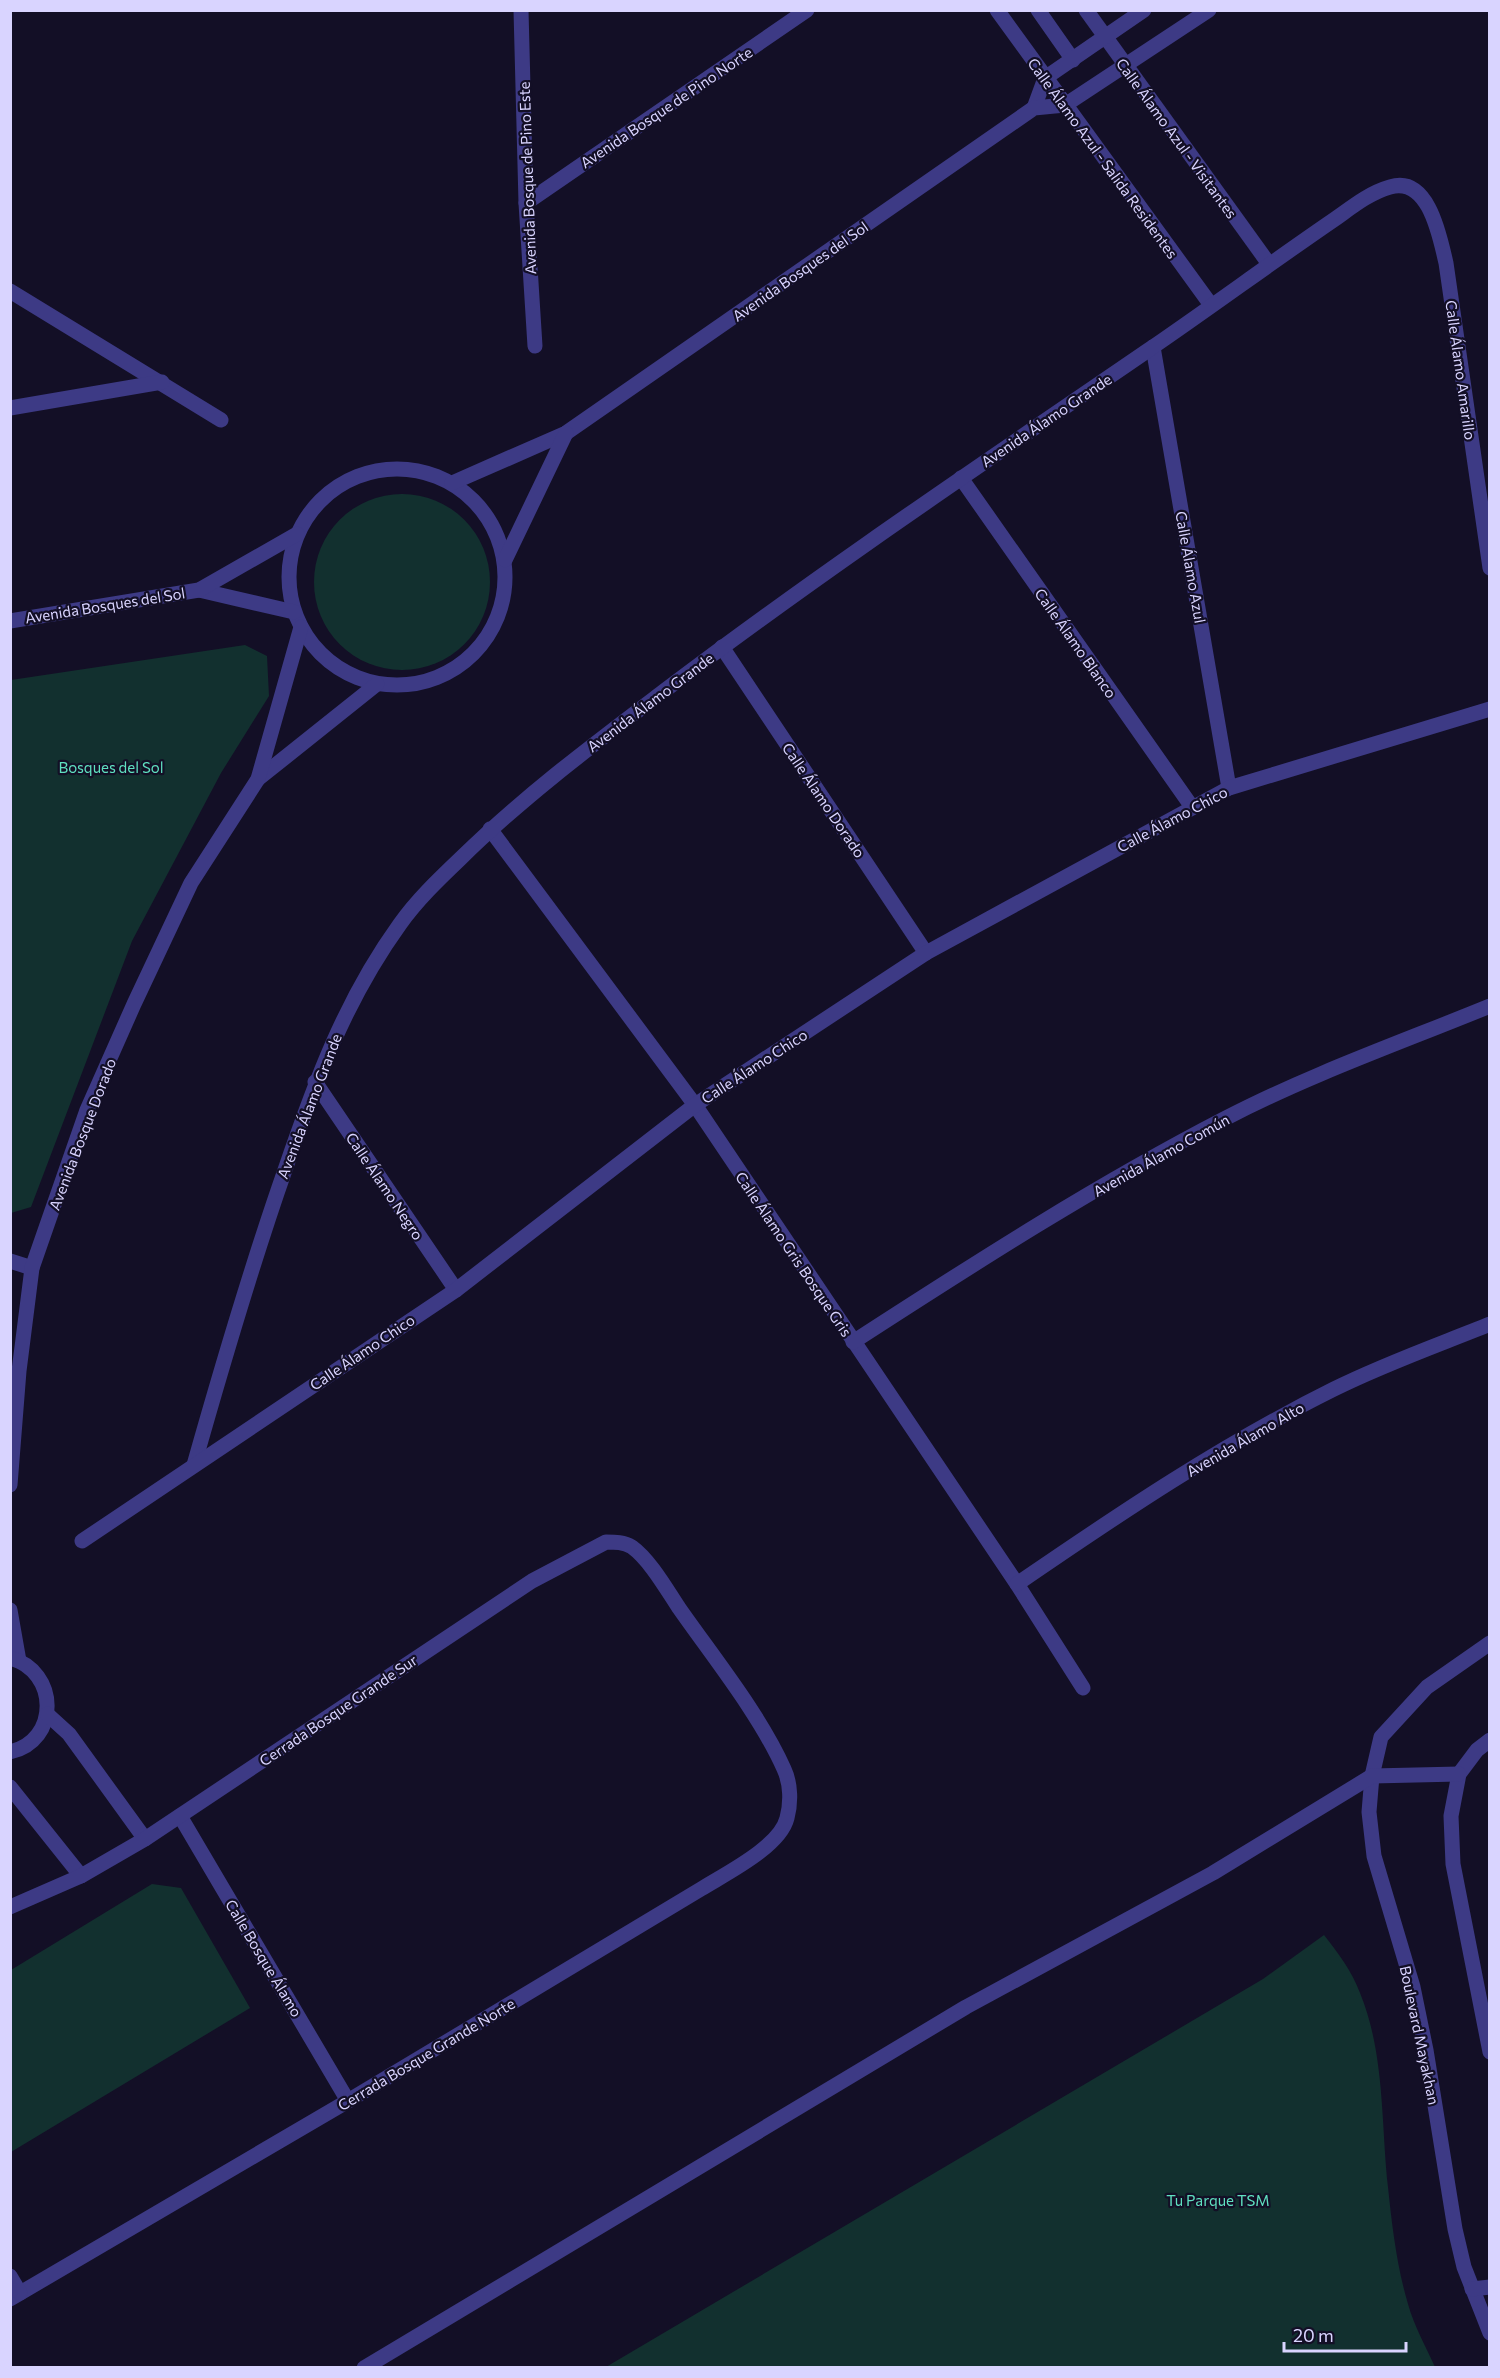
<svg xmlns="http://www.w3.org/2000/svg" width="1500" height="2378" font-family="Commissioner,sans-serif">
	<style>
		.green { fill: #12302f }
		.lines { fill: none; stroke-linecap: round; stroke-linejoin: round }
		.street { stroke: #3d3a85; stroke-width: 15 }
		.labels { text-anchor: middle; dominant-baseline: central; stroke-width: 4.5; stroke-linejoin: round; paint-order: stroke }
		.street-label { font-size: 15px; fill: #d9d4ff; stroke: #130f26 }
		.park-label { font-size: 15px; fill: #5fe0c0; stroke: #130f26 }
	</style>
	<rect width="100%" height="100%" fill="#130f26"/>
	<g class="green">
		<circle cx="402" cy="582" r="88"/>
		<path d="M245,645L267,656L269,696L221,773L132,941L31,1207L11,1213V680Z"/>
		<path d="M152,1884L181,1888L250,2008L11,2152V1970Z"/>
		<path d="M1324,1935C1338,1953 1352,1971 1360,1993C1385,2054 1381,2123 1388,2187C1392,2226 1397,2267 1408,2304C1414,2326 1426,2347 1435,2367H606L1263,1979Z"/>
	</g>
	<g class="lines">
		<g class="street">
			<path d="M521,10L526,203L535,346"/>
			<path d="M997,10L1211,305"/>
			<path d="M1038,10L1073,60"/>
			<path d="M1086,10L1269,264"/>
			<path d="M1034,108L1045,78L1144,10"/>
			<path d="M526,203L807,10"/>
			<path d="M10,291L221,420"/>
			<path d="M1153,347L1229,788"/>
			<path d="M10,408L162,382"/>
			<circle cx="397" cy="577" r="108"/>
			<path d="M961,478L1192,807"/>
			<path d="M452,483L566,433L1034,108L1065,105L1209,10"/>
			<path d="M505,560L566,433"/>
			<path d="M199,590L294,612"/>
			<path d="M10,621L199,590L297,534"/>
			<path d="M722,647L926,953"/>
			<path d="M258,779L377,684"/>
			<path d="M490,829L695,1105L1017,1584L1083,1688"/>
			<path d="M315,1082L456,1290"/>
			<path d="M10,1261L32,1268"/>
			<path d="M853,1342C975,1263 1098,1184 1226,1118C1311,1074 1402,1042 1490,1006"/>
			<path d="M194,1465C222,1366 251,1267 285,1170C315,1082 345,1000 400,924C417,900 439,879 460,859C523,797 594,744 664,691C821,572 985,462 1147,351C1210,308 1272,262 1335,219C1352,207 1369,193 1390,187C1429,175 1440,238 1446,263L1490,568"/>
			<path d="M10,1485L19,1371L32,1268L87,1110L134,1004L191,883L258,779L301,627"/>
			<path d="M82,1541L456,1290L695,1105L926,953L1229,788L1490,709"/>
			<path d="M1017,1584C1119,1514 1223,1444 1334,1389C1384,1364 1438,1345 1490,1324"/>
			<path d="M10,1610L19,1661"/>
			<path d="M1490,1643L1427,1687L1381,1737L1372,1776L1369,1812L1374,1856L1413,1987L1426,2050L1455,2229L1464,2267L1490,2333"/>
			<path d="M10,1658C59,1671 60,1741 10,1752"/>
			<path d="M47,1714L69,1734L145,1839"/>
			<path d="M1490,1740L1477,1750L1459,1774L1451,1816L1453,1864L1490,2052"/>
			<path d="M10,1787L81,1876"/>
			<path d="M180,1816L348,2101"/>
			<path d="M10,1907L81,1876L145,1839L532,1581L606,1542C615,1542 624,1542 632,1547C650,1560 667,1590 679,1608C714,1658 760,1715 784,1769C791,1784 791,1803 787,1818C780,1847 725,1874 701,1889L348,2101L10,2299"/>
			<path d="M10,2276L20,2293"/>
			<path d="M1472,2289L1490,2287"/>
			<path d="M364,2368L966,2007L1213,1873L1372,1776L1459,1774"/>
		</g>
	</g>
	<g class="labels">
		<g class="street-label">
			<text transform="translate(666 107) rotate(-34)">Avenida Bosque de Pino Norte</text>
			<text transform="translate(1177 138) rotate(54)">Calle Álamo Azul - Visitantes</text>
			<text transform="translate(1103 158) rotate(54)">Calle Álamo Azul - Salida Residentes</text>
			<text transform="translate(527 178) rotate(-92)">Avenida Bosque de Pino Este</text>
			<text transform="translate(800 271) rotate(-35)">Avenida Bosques del Sol</text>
			<text transform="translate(1461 370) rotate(82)">Calle Álamo Amarillo</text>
			<text transform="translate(1046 420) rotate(-34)">Avenida Álamo Grande</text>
			<text transform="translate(1191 567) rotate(80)">Calle Álamo Azul</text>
			<text transform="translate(105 605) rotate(-9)">Avenida Bosques del Sol</text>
			<text transform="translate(1076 643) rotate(55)">Calle Álamo Blanco</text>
			<text transform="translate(650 702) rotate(-37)">Avenida Álamo Grande</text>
			<text transform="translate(824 800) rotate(56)">Calle Álamo Dorado</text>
			<text transform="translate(1172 819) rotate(-28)">Calle Álamo Chico</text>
			<text transform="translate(754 1066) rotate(-33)">Calle Álamo Chico</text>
			<text transform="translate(309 1106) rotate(-69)">Avenida Álamo Grande</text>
			<text transform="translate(82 1134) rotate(-69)">Avenida Bosque Dorado</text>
			<text transform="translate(1161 1155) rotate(-29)">Avenida Álamo Común</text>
			<text transform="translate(385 1186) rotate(56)">Calle Álamo Negro</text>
			<text transform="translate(794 1254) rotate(56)">Calle Álamo Gris Bosque Gris</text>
			<text transform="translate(362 1352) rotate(-34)">Calle Álamo Chico</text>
			<text transform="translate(1245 1439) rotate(-30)">Avenida Álamo Alto</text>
			<text transform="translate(338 1710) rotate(-34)">Cerrada Bosque Grande Sur</text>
			<text transform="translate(264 1958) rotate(59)">Calle Bosque Álamo</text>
			<text transform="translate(1420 2035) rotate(78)">Boulevard Mayakhan</text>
			<text transform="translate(426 2054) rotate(-31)">Cerrada Bosque Grande Norte</text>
		</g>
		<g class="park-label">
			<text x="111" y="767">Bosques del Sol</text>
			<text x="1218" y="2200">Tu Parque TSM</text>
		</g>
	</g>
	<rect width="1500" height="2378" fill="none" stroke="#d9d4ff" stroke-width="24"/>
	<path d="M1284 2342v9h122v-9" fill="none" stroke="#d9d4ff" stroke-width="3"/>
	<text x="1293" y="2342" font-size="18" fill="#d9d4ff" stroke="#130f26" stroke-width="4.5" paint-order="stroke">20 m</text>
</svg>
